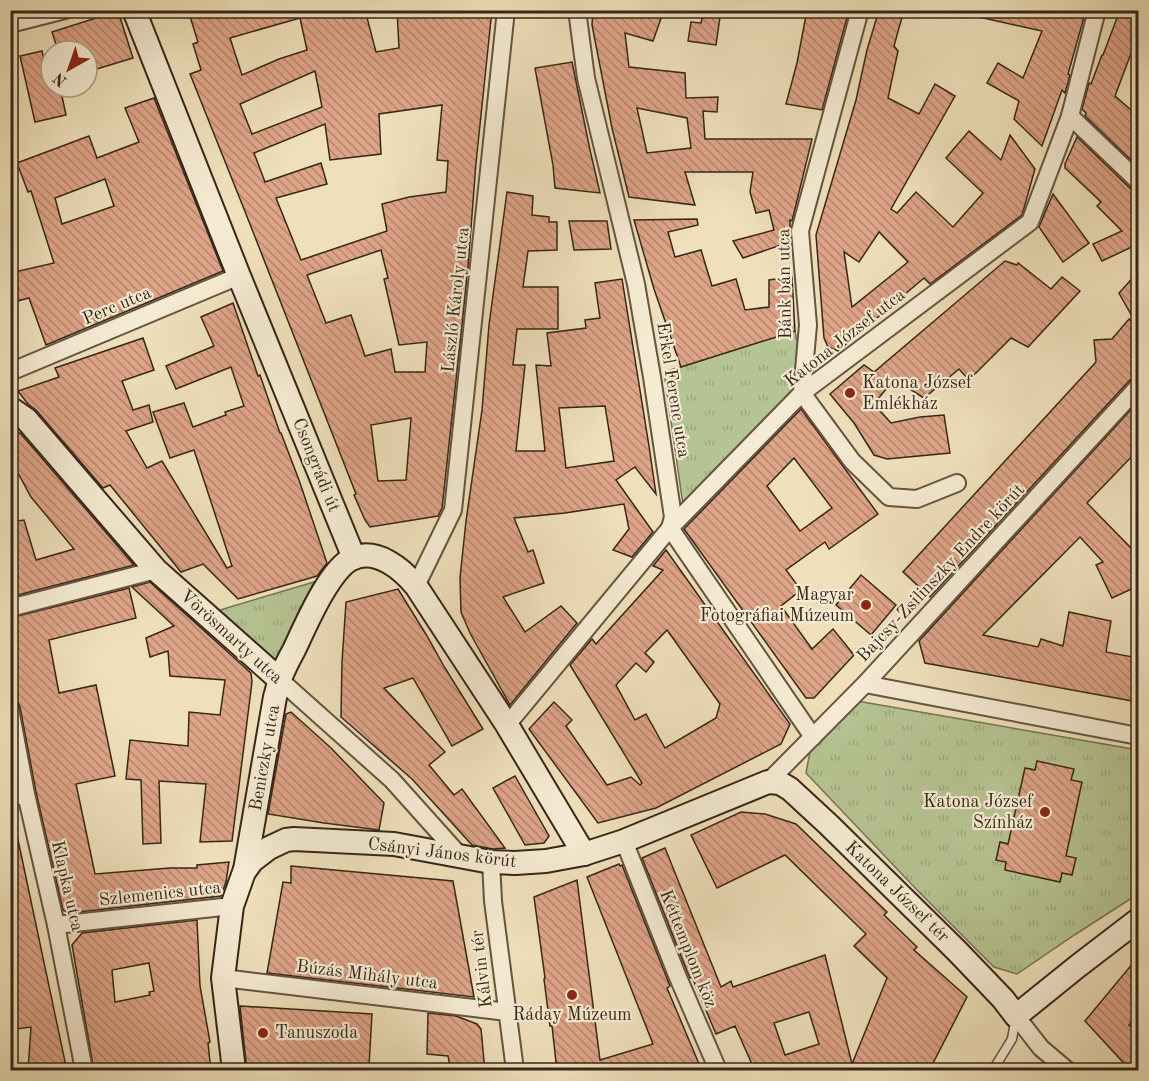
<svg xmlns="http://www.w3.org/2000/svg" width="1149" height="1081" font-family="'Old Standard TT',serif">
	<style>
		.park { fill: url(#park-tufts); stroke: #767455; stroke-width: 1.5 }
		.building { fill: url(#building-back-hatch); stroke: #362618; stroke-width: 1.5; fill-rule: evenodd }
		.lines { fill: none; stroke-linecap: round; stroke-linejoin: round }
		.lane-casing { stroke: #645441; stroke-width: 11 }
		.street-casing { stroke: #645441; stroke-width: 20 }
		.secondary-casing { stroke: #362618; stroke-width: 26 }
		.lane { stroke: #f5ebd3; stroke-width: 8 }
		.street { stroke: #f5ebd3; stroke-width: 16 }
		.secondary { stroke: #f5ebd3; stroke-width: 22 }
		.poi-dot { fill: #8f2418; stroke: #f5ebd3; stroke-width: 2 }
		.labels { text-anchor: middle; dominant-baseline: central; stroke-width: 4.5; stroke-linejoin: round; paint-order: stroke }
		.street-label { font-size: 18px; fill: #362618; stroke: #f5ebd3 }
		.poi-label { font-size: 18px; fill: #362618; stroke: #f5ebd3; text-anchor: start }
	</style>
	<defs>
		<pattern id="park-tufts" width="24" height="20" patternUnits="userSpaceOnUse" patternTransform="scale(1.5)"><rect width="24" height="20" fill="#b6c392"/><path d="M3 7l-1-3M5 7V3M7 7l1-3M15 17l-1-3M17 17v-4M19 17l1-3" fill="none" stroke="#9da77d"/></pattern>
		<pattern id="building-back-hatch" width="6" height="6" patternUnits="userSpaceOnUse" patternTransform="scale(1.5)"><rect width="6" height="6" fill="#dea488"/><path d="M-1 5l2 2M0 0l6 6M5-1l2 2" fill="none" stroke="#b5856e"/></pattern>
	</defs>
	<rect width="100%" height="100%" fill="#efe0bb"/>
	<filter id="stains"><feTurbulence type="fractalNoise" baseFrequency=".00333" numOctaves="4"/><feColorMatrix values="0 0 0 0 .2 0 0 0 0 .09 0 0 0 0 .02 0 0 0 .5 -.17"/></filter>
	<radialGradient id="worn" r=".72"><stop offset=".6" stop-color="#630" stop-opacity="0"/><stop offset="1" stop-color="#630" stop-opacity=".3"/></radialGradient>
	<g class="park">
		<path d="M795,331L808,395L684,512L664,372Z"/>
		<path d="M314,582L276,665L213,612Z"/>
		<path d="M857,701L1138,750V894L1076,934L1017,974L994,967L917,890L806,773L811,746Z"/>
	</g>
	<g class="building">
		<path d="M188,10H365L376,52L399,48L397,10H492L476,163L468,267L461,335L442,508L438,516L370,527L365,520L354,495L356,494L244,209L190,74L201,70L193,44L198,42ZM300,18L307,50L279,59L242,75L230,38ZM315,71L322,107L252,134L240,104ZM442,105L437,160L448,161L446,192L409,197L382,204L387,231L301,260L276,198L327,184L321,163L265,182L254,153L325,124L330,160L381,154L379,114ZM381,250L388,278L384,279L399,345L427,342L425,372H395L391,349L365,356L351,315L326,323L307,275ZM411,418L406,480L378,481L371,425Z"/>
		<path d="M593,10H623L639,15L641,10H664L653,41L625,33L629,67L685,73L686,98L718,97L717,112L703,111L705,139H812L792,221L790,220V242L743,258L733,241L774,230L769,210L756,213L750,192L753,172H685L695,205L629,197L612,128L592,25ZM637,108L687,118L691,148L647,153Z"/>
		<path d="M704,10H721L716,45L688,41L691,22L701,23Z"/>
		<path d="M807,10H849L822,110L786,104L797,63Z"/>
		<path d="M879,10H904L894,46L898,51L888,98L919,114L935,84L955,96L891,209L897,213L916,192L953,227L983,193L946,158L969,131L1001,160L1010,135L1035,169L1022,215L930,284L924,278L838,351L828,347L824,338L816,235L856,100L867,50ZM879,232L908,262L852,307L844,252L859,262Z"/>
		<path d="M975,10H1086L1068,74L1070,75L1065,93L1062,90L1042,146L1014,119L1019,101L987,83L998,63L1023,78L1042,31L974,16Z"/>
		<path d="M1120,10H1138V51L1133,48L1115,96L1138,116V167L1085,116L1086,113L1082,109L1089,83L1091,84L1102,55H1103Z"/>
		<path d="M118,11L133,58L90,71L87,61V51H58L52,32Z"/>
		<path d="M42,51L46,70L51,76V87H60L66,115L35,122L20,56Z"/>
		<path d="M572,62L590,150L600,193L555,188L553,165L535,68Z"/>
		<path d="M154,98L223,271L46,345L29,298L10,303V273L54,263L31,191L28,192L17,163L89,136L97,158L139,142L125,108ZM105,179L114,206L62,224L55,198Z"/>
		<path d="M1077,137L1131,189L1138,191V247L1136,245L1102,261L1093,244L1122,231L1097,206L1101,202L1065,168V164Z"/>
		<path d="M507,192L533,196L532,215L549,217V222H557V250L528,251L523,287H558V329H517L513,365H525L516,451H545L536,365L551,366L547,333L586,328L585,320L600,318L595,283L622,279L649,446L656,494L635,467L616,480L653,532L632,557L613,550L629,529L624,504L565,513L514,518L528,552L533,550L544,583L503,597L525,632L561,606L577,623L510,705L470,633L461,612L460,578L466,521L482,410L489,325ZM605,406L614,461L566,468L559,408Z"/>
		<path d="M1053,194L1089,243L1063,262L1039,227Z"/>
		<path d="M697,219L698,225L668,232L675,257L701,250L712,286L736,279L745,310L769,307V280L792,277L795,331L681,367L654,289L634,220Z"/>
		<path d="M569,221H607L611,249L574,250Z"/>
		<path d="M1005,261L1017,265L1018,263L1051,289L1062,277L1080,291L1028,347L1011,338L969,380L959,369L924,398L894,379L874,404L891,423L920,417L944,415L950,453L887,459L874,455L854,423L830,394L864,365L874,372Z"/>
		<path d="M1138,272V377L1130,380L930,597L903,572L1096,362L1094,340L1112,339L1129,319L1138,327L1119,293Z"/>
		<path d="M233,303L258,376L260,375L280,433H281L299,480L327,563L317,576L238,599L203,564L181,572L110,485L103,488L36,410L28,404L18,391L59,377L55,368L143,338L154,370L122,381L133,410L149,405L153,422L126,431L147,468L162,461L227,568L232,566L194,450L170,458L153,412L184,403L193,427L226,415L225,412L244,406L231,367L176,389L166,366L214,346L201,317Z"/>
		<path d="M1138,402V450L1087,503L1131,548L1138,545V586L1112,598L1096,565L1103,562L1080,537L983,635L1038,647L1041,639L1063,646L1069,612L1111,621L1106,652L1138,658V702L925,663L919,641Z"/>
		<path d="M801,409L878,514L829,549L825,542L786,570L801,590L781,606L812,649L833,629L854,655L814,698H806L684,529ZM794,458L832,508L800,531L767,486Z"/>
		<path d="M20,433L21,434L134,565L10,597V522L24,520L36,560L74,549L31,497L19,475L10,478V434Z"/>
		<path d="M666,550L790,724L781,744L656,808L598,823L529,729L554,702L572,720L566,726L607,785L631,777L640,785L642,783L570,665L592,639L596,644L663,570L653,566ZM667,630L720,704L716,718L665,748L646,714L635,720L616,685L636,663L646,672L654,662L645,653Z"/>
		<path d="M861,575L896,605L871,635L836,605Z"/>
		<path d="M150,582L251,673L252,682L232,841L200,842L206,784L159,781L161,843L143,844L141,780L126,779L130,740L188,746L189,712L220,715L225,680L170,676L168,651L150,657L146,638L174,626L132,587Z"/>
		<path d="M129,588L136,618L49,640L59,693L96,685L115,776L76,784L95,874L170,868H197V865L229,862L226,882L221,896L69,913L63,910L36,792L20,707L18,702L10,699L15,698L10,679V618Z"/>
		<path d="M398,589L427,636L445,668L483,729L452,746L413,678L384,688L445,752L429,765L454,795L462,789L505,848L493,849L472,845L412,779L341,717L342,662L346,602Z"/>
		<path d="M291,712L331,748L384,803L379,830L324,823L268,814L286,714Z"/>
		<path d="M1037,761L1074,769L1071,780L1082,782L1066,856L1076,858L1072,875L1062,873L1060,882L1005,870L1006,862L996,860L1000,842L1008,844L1025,768L1035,770Z"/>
		<path d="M515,776L549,836L544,843L525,845L493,788Z"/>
		<path d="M741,812L765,814L796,824L887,912L884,915L917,947L914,950L967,997L929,1071H823L822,1067L808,1071H755L735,1026L716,1034L692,977L690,978L687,971L642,858L665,848L721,987L731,981L733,987L825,955L852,1064L887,978L854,946L866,934L785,855L717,888L691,835ZM809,1012L819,1044L785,1055L774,1023Z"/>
		<path d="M10,835H17L67,1071H28L31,1027L16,1029L10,1001V974L15,973L10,956Z"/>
		<path d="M619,864L620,866L622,865L670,986L667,988L702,1071H670L669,1067L656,1071H557L552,1026H550L544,979L545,978L534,897L577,880L600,1060L653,1044L587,877Z"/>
		<path d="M291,866L453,881L474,997L267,973L283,882L291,883Z"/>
		<path d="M197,920L200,986L210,1042L208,1043L211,1071H94L72,945L82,933ZM149,963L154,991L149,992L150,995L115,1002L112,970Z"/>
		<path d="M1138,957V1015L1129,1025L1138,1034V1071H1131L1085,1021Z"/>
		<path d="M240,1006L372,1014L369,1066L290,1063L291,1071H247Z"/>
		<path d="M428,1013L456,1016L477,1024L481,1029L485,1071H451L448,1056L427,1054Z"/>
	</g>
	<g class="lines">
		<defs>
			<path id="lane" d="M993,1070L1012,1039L1016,1016"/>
			<g id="street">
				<path d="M577,10L586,78L636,284L652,377L673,517L670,528L813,737"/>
				<path d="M860,10L800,231L808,325L802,393L852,461L889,497L917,499L957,483"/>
				<path d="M10,24L65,10"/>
				<path d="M1070,116L1138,181"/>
				<path d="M10,372L239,276"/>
				<path d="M416,586L453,510L506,10"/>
				<path d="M10,608L156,570"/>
				<path d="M280,680L392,780L461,857"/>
				<path d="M865,684L1138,736"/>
				<path d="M10,709L26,794L56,925L84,1070"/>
				<path d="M507,725L670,528L802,393L1030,222L1070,116L1097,10"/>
				<path d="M768,782L865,684L1138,387"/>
				<path d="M10,798L26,794"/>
				<path d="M624,841L677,975L718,1070"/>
				<path d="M491,862L493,901L515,1070"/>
				<path d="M56,925L232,906"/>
				<path d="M223,978L507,1012"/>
				<path d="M1016,1016L1041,1048L1067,1070"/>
			</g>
			<g id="secondary">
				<path d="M134,10L239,276L354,558"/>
				<path d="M10,408L26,419L156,570L280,680"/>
				<path d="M245,870L275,697C277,691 278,685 280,679C284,669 289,659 294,650C305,627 329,569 353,558C377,548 402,569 416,586L507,725L584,854"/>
				<path d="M234,1070L223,978L232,906L244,872L252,861L269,848L286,840L294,839L394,844L491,862L515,863L546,861L584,854L624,841L768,782L780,783L790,789L829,825L957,951L1003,999L1016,1016L1078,966L1138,920"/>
			</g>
		</defs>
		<use href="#lane" class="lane-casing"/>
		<use href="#street" class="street-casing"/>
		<use href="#secondary" class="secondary-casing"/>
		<use href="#lane" class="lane"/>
		<use href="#street" class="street"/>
		<use href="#secondary" class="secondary"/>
	</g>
	<g class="poi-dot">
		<circle cx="850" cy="393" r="6"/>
		<circle cx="866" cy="605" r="6"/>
		<circle cx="1045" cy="812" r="6"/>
		<circle cx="572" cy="995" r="6"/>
		<circle cx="263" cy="1033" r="6"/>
	</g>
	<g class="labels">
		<g class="street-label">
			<text transform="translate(785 284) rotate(-91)">Bánk bán utca</text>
			<text transform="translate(456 300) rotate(-84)">László Károly utca</text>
			<text transform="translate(117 306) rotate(-23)">Perc utca</text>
			<text transform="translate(845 338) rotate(-38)">Katona József utca</text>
			<text transform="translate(673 390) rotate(81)">Erkel Ferenc utca</text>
			<text transform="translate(316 465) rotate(68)">Csongrádi út</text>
			<text transform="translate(941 573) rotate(-47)">Bajcsy-Zsilinszky Endre körút</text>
			<text transform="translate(231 637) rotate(42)">Vörösmarty utca</text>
			<text transform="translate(265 758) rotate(-80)">Beniczky utca</text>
			<text transform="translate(442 853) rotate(7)">Csányi János körút</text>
			<text transform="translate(67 886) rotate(77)">Klapka utca</text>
			<text transform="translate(897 892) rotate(44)">Katona József tér</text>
			<text transform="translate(160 894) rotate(-6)">Szlemenics utca</text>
			<text transform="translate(688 949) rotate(68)">Kéttemplom köz</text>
			<text transform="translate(482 969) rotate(-97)">Kálvin tér</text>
			<text transform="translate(367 975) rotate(7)">Búzás Mihály utca</text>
		</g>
		<g class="poi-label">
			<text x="862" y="383">Katona József<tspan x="862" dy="21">Emlékház</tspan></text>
			<text x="854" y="595" text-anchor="end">Magyar<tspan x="854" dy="21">Fotográfiai Múzeum</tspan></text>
			<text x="1033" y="802" text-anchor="end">Katona József<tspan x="1033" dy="21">Színház</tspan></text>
			<text x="572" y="1015" text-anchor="middle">Ráday Múzeum</text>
			<text x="275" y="1033">Tanuszoda</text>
		</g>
	</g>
	<rect width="1149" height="1081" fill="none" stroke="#efe0bb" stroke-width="36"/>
	<rect x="12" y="12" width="1125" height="1057" fill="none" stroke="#362618" stroke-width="3"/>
	<rect x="18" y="18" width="1113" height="1045" fill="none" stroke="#362618" stroke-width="1.5"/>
	<g transform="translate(69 69) rotate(220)"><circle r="28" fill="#f5ebd3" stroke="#a99c88" stroke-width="1.5"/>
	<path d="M0-4.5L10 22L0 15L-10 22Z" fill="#8f2418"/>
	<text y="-9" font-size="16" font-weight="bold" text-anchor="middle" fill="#362618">N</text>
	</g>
	<rect width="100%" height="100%" filter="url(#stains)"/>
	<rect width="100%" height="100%" fill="url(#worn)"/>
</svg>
